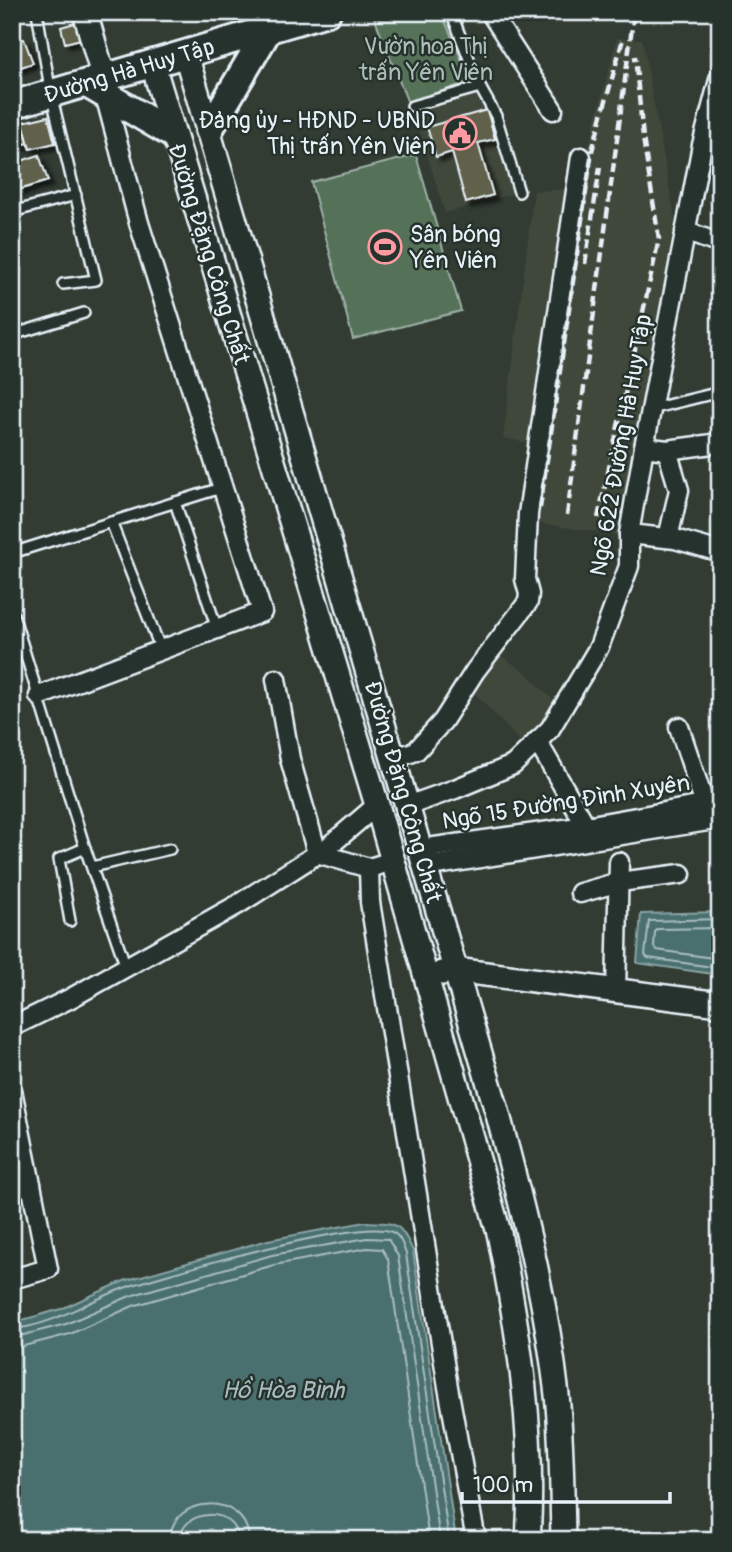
<svg xmlns="http://www.w3.org/2000/svg" width="732" height="1552" font-family="Pangolin,sans-serif">
	<style>
		.built { fill: #40473a }
		.green { fill: #547159; stroke: #9eb1a8; stroke-width: 2 }
		.water { fill: #4a6f6e; stroke: #89a3a5; stroke-width: 2 }
		.lines { fill: none; stroke-linecap: round; stroke-linejoin: round }
		.shore { stroke: #a9bdc1; stroke-width: 2 }
		.building { fill: #60604b; stroke: #e8f1f8; stroke-width: 2; filter: url(#shadow) }
		.lane-casing { stroke: #e8f1f8; stroke-width: 14 }
		.street-casing { stroke: #e8f1f8; stroke-width: 23 }
		.secondary-casing { stroke: #e8f1f8; stroke-width: 28 }
		.primary-casing { stroke: #e8f1f8; stroke-width: 32 }
		.lane { stroke: #26332d; stroke-width: 9 }
		.street { stroke: #26332d; stroke-width: 18 }
		.secondary { stroke: #26332d; stroke-width: 23 }
		.primary { stroke: #26332d; stroke-width: 26 }
		.rail { stroke: #e8f1f8; stroke-width: 4.5; stroke-dasharray: 10 5; stroke-linecap: butt }
		.labels { text-anchor: middle; dominant-baseline: central; stroke-width: 5; stroke-linejoin: round; paint-order: stroke }
		.park-label { font-size: 23px; fill: #adbeb8; stroke: #26332d }
		.street-label { font-size: 23px; fill: #e8f1f8; stroke: #26332d }
		.poi-label { font-size: 23px; fill: #e8f1f8; stroke: #26332d; text-anchor: end }
		.water-label { font-size: 24px; font-style: italic; fill: #a9bdc1; stroke: #26332d }
	</style>
	<defs>
		<filter id="shadow"><feDropShadow dx="5" dy="5" stdDeviation="2" flood-color="#0009"/></filter>
	</defs>
	<rect width="100%" height="100%" fill="#323c33"/>
	<filter id="ink" filterUnits="userSpaceOnUse"><feTurbulence type="fractalNoise" baseFrequency=".0143" numOctaves="2"/><feDisplacementMap in="SourceGraphic" scale="14" xChannelSelector="R" yChannelSelector="G"/><feConvolveMatrix kernelMatrix="1 2 1 2 8 2 1 2 1" color-interpolation-filters="sRGB"/></filter>
	<g filter="url(#ink)">
		<g class="built">
			<path d="M617,38L642,39L675,218L623,536L523,521L533,444L503,438L534,191L572,189L582,172Z"/>
			<path d="M480,87L510,161L519,192L445,213L412,106Z"/>
			<path d="M494,651L524,671L559,706L524,746L469,687Z"/>
		</g>
		<g class="green">
			<path d="M372,12H441L471,81L408,103Z"/>
			<path d="M416,155L461,311L353,339L311,182Z"/>
		</g>
		<g class="water">
			<path d="M720,912V975L637,963L641,914Z"/>
			<path d="M365,1222C397,1223 399,1221 413,1251L456,1540H227L210,1529L191,1540H12V1323L61,1309L124,1281L268,1240Z"/>
		</g>
		<g class="lines">
			<g class="shore">
				<path d="M720,919L649,921L645,955L648,958L720,968"/>
				<path d="M720,928L658,929L655,932L654,947L657,950L720,959"/>
				<path d="M12,1329C53,1326 89,1300 127,1287C167,1274 363,1217 392,1232C401,1236 403,1246 406,1254L449,1540"/>
				<path d="M12,1338L66,1324L130,1296L272,1255L367,1238L388,1239L398,1256L440,1540"/>
				<path d="M12,1349L70,1334L133,1306L274,1265L367,1248L382,1249L388,1259L429,1540"/>
				<path d="M170,1540C171,1493 247,1492 249,1540"/>
				<path d="M180,1540C182,1507 236,1506 239,1540"/>
			</g>
		</g>
		<g class="building">
			<path d="M85,20L89,37L65,43L61,27Z"/>
			<path d="M24,39L33,63L12,70V43Z"/>
			<path d="M487,110L495,139L478,143L493,195L466,203L452,152L436,157L427,127Z"/>
			<path d="M48,116L55,143L30,149L23,122Z"/>
			<path d="M23,122L28,143L13,147L12,125Z"/>
			<path d="M39,155L48,181L12,192V164Z"/>
		</g>
		<g class="lines">
			<defs>
				<g id="lane">
					<path d="M37,12L51,94L96,280L63,284"/>
					<path d="M451,12L480,87L496,116L519,192"/>
					<path d="M412,106L480,87"/>
					<path d="M12,212L76,195"/>
					<path d="M12,335L84,313"/>
					<path d="M651,409L720,392"/>
					<path d="M175,502L217,629"/>
					<path d="M111,522L161,650"/>
					<path d="M12,553L221,488"/>
					<path d="M12,611L85,848L126,967"/>
					<path d="M92,867L170,849"/>
					<path d="M70,921L59,859L85,848"/>
				</g>
				<g id="street">
					<path d="M490,12L553,110"/>
					<path d="M685,231L720,244"/>
					<path d="M644,447L667,450L679,490L668,538"/>
					<path d="M667,450L720,443"/>
					<path d="M629,534L675,539L720,552"/>
					<path d="M276,679L290,759L317,853L369,868"/>
					<path d="M39,696L262,612L139,223L105,95"/>
					<path d="M679,727L705,805"/>
					<path d="M537,741L586,826"/>
					<path d="M393,759L416,751L443,721L475,671L528,602L529,594L525,579L528,514L581,157"/>
					<path d="M407,806L455,789L513,765L550,729L599,647L629,566V534L644,447L702,145L720,76"/>
					<path d="M420,849L586,826L720,802"/>
					<path d="M392,861L369,868L370,902L448,1387L476,1540"/>
					<path d="M425,867L720,819"/>
					<path d="M580,893L619,882L681,874"/>
					<path d="M616,992L619,862"/>
					<path d="M12,1027L71,998L237,905L328,847L377,805"/>
					<path d="M12,1090L48,1269L12,1279"/>
					<path d="M12,1189L31,1184"/>
				</g>
				<g id="secondary">
					<path d="M85,12L104,79"/>
					<path d="M186,55L497,1111C522,1205 546,1298 557,1395C562,1443 562,1492 563,1540"/>
					<path d="M153,65L377,805L499,1233C519,1334 535,1436 528,1540"/>
					<path d="M442,973L455,970L720,1004"/>
				</g>
				<g id="primary">
					<path d="M87,84L172,134"/>
					<path id="s1" d="M12,105L327,12"/>
					<path d="M209,130L268,30"/>
				</g>
			</defs>
			<use href="#lane" class="lane-casing"/>
			<use href="#street" class="street-casing"/>
			<use href="#secondary" class="secondary-casing"/>
			<use href="#primary" class="primary-casing"/>
			<use href="#lane" class="lane"/>
			<use href="#street" class="street"/>
			<use href="#secondary" class="secondary"/>
			<use href="#primary" class="primary"/>
			<g class="rail">
				<path d="M585,264L600,167"/>
				<path d="M540,508L592,151L623,39"/>
				<path d="M567,515L634,12"/>
				<path d="M598,518L659,239L643,138L635,56"/>
			</g>
		</g>
	</g>
	<defs>
		<symbol id="civic-ring" viewBox="-11 -11 22 22"><circle r="9.5" fill="#26332d" stroke="#ff9aa2" stroke-width="1.5"/><path d="M-.6-6.5H3V-4.5H.6V-3L4-1V1h2V6H-6V1h2V-1L-.6-3ZM-1.2 2.5V6h2.4V2.5Z" fill="#ff9aa2"/></symbol>
		<symbol id="stadium-ring" viewBox="-11 -11 22 22"><circle r="9.5" fill="#26332d" stroke="#ff9aa2" stroke-width="1.5"/><path d="M0-5a6.5 5 0 1 0 0 10a6.5 5 0 1 0 0-10ZM-3.5-1.8h7v3.6h-7Z" fill="#ff9aa2"/></symbol>
	</defs>
	<g fill-rule="evenodd">
		<use href="#civic-ring" x="441" y="114" width="38" height="38"/>
		<use href="#stadium-ring" x="366" y="228" width="38" height="38"/>
	</g>
	<g class="labels">
		<g class="park-label">
			<text x="426" y="46">Vườn hoa Thị<tspan x="426" dy="26">trấn Yên Viên</tspan></text>
		</g>
		<g class="street-label">
			<text stroke="none"><textPath href="#s1" startOffset="122">Đường Hà Huy Tập</textPath></text>
			<text transform="translate(209 254) rotate(73)">Đường Đặng Công Chất</text>
			<text transform="translate(621 445) rotate(-80)">Ngõ 622 Đường Hà Huy Tập</text>
			<text transform="translate(403 792) rotate(74)">Đường Đặng Công Chất</text>
			<text transform="translate(566 802) rotate(-9)">Ngõ 15 Đường Đình Xuyên</text>
		</g>
		<g class="poi-label">
			<text x="435" y="120">Đảng ủy - HĐND - UBND<tspan x="435" dy="26">Thị trấn Yên Viên</tspan></text>
			<text x="410" y="234" text-anchor="start">Sân bóng<tspan x="410" dy="26">Yên Viên</tspan></text>
		</g>
		<g class="water-label">
			<text x="283" y="1390">Hồ Hòa Bình</text>
		</g>
	</g>
	<rect width="732" height="1552" fill="none" stroke="#26332d" stroke-width="42"/>
	<rect x="21" y="21" width="690" height="1510" fill="none" stroke="#e8f1f8" stroke-width="2.5" filter="url(#ink)"/>
	<path d="M462 1492v10h208v-10" fill="none" stroke="#e8f1f8" stroke-width="3.5"/>
	<text x="473" y="1492" font-size="21" fill="#e8f1f8" stroke="#26332d" stroke-width="5" paint-order="stroke">100 m</text>
</svg>
